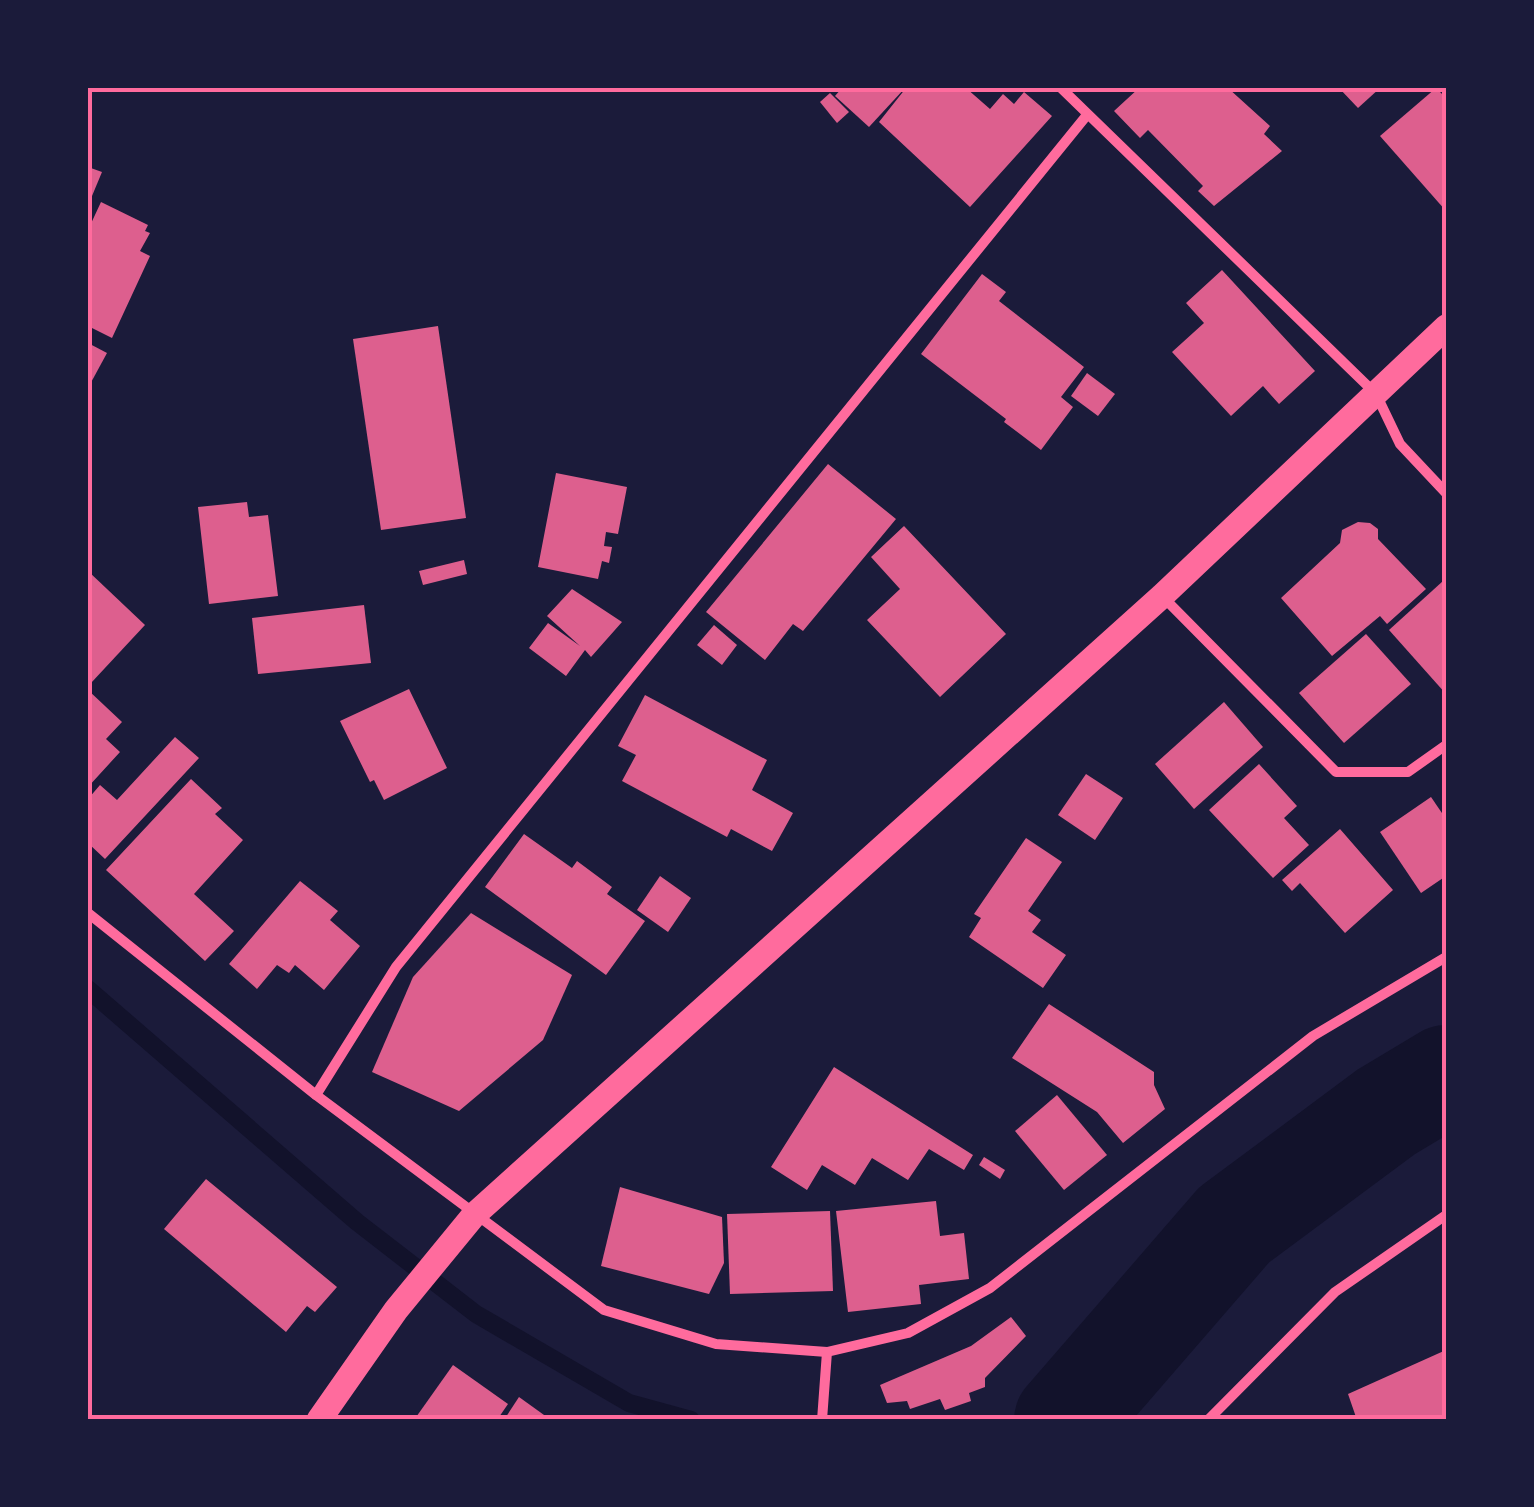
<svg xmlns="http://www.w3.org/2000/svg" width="1534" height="1507" font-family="'Varela Round',sans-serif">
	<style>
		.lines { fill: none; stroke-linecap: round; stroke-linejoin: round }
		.stream { stroke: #12122b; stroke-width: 18 }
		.river { stroke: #12122b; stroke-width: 102 }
		.building { fill: #dd5f8e }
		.minor { stroke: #ff6b9d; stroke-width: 10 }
		.primary { stroke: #ff6b9d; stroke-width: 25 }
		.neatline { fill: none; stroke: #ff6b9d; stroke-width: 4 }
	</style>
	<rect width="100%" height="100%" fill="#1b1b3a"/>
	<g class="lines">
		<path class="stream" d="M88,989L357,1222L476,1314L629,1403L691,1420"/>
		<path class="river" d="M1065,1420L1234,1225L1386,1112L1446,1076"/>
	</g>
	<g class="building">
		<path d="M842,88H905L869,127L835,96Z"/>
		<path d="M906,88H966L990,109L1003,94L1014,104L1024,92L1052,116L970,207L879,122Z"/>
		<path d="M1139,88H1228L1270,126L1264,134L1282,151L1214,206L1198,191L1203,186L1148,130L1140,138L1114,111Z"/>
		<path d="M1339,88H1380L1358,108Z"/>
		<path d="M1436,88L1446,98V211L1380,136Z"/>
		<path d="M830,93L849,112L837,123L820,102Z"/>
		<path d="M88,167L102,172L92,196L88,194Z"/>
		<path d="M101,202L148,225L145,231L150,233L140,251L150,256L112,338L88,326V230Z"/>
		<path d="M1222,270L1315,371L1279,404L1263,386L1231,416L1172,352L1204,323L1186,303Z"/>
		<path d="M982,274L1006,292L999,301L1084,367L1061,397L1073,407L1041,450L1004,422L1006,419L921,354Z"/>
		<path d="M438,326L466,518L381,530L353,339Z"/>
		<path d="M88,343L107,353L88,388Z"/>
		<path d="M1087,373L1115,394L1098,416L1071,396Z"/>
		<path d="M828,464L896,519L803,631L793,624L765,660L706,612Z"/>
		<path d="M556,473L627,487L618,534L606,532L604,546L612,547L609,563L602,561L598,579L538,567Z"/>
		<path d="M247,502L249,517L268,515L278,596L209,604L198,507Z"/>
		<path d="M1358,522L1370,523L1378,529V539L1426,589L1387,624L1380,616L1332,656L1281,598L1340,543L1342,530Z"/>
		<path d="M904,526L1006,634L940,697L867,620L900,589L871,557Z"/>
		<path d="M464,560L467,574L423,585L419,571Z"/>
		<path d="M88,571L145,625L91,683L88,680Z"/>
		<path d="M1443,581L1446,585V694L1389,630Z"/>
		<path d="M572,589L622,622L591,657L585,650L566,676L529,648L548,623L580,646L547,616Z"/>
		<path d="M364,605L371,663L258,674L252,618Z"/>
		<path d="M714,625L737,645L722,665L697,645Z"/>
		<path d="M1366,634L1411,684L1344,743L1299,693Z"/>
		<path d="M409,689L447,768L384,800L374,780L370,782L340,721Z"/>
		<path d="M88,690L122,722L106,739L120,752L88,787Z"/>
		<path d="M645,695L767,760L752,790L793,813L772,851L731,829L727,837L622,781L636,755L618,746Z"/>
		<path d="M1224,702L1263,747L1194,809L1155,764Z"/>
		<path d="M175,737L199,758L105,859L88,843V799L100,785L117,800Z"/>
		<path d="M1259,764L1297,806L1284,818L1309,845L1273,878L1209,810Z"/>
		<path d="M1086,774L1123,798L1095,840L1058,815Z"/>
		<path d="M191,779L222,808L215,814L243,840L194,894L234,931L205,961L106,870Z"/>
		<path d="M1431,797L1446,819V876L1421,893L1380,832Z"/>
		<path d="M1340,829L1393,890L1345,933L1300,883L1292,891L1282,880Z"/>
		<path d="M524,834L572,868L577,861L612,887L607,894L645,921L606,975L485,887Z"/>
		<path d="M1026,838L1062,862L1028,911L1041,920L1032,932L1066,955L1043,988L969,937L981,918L974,914Z"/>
		<path d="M660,876L691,898L668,932L637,910Z"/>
		<path d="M300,881L338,911L330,920L360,946L324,990L295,965L289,973L277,965L257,989L229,964Z"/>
		<path d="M471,913L572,975L543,1040L459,1111L372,1072L413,977Z"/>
		<path d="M1049,1004L1154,1072V1085L1165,1109L1123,1143L1097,1112L1012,1058Z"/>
		<path d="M834,1067L973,1155L964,1170L929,1149L908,1180L872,1158L855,1185L822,1165L807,1190L771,1167Z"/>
		<path d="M1057,1095L1107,1155L1064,1190L1015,1131Z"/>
		<path d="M984,1157L1005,1170L1000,1179L979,1165Z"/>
		<path d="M206,1179L337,1287L315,1312L307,1306L286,1332L164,1229Z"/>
		<path d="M620,1187L722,1217L724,1263L709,1294L601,1266Z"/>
		<path d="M936,1201L940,1236L964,1233L969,1279L919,1285L921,1304L848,1312L836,1211Z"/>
		<path d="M830,1211L833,1291L730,1294L727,1214Z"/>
		<path d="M1011,1317L1026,1336L985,1378V1387L969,1393L971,1401L945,1410L940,1399L910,1409L907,1401L887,1403L880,1385L971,1346Z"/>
		<path d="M1446,1350V1420H1357L1348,1394Z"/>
		<path d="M453,1365L508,1404L497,1420H414Z"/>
		<path d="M519,1397L551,1420H504Z"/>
	</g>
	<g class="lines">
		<g class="minor">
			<path d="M1061,88L1376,394L1400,444L1446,493"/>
			<path d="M1164,598L1336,772H1408L1446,745"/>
			<path d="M88,913L316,1095L604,1310L716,1344L827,1352"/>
			<path d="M316,1095L396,967L1087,115"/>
			<path d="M822,1420L827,1352L908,1333L990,1288L1313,1036L1446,957"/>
			<path d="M1208,1420L1335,1292L1446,1215"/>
		</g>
		<path class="primary" d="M319,1420L396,1310L474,1215L1162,596L1446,327"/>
	</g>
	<rect width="1534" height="1507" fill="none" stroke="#1b1b3a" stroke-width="180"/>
	<rect x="90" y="90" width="1354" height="1327" class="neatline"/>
</svg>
